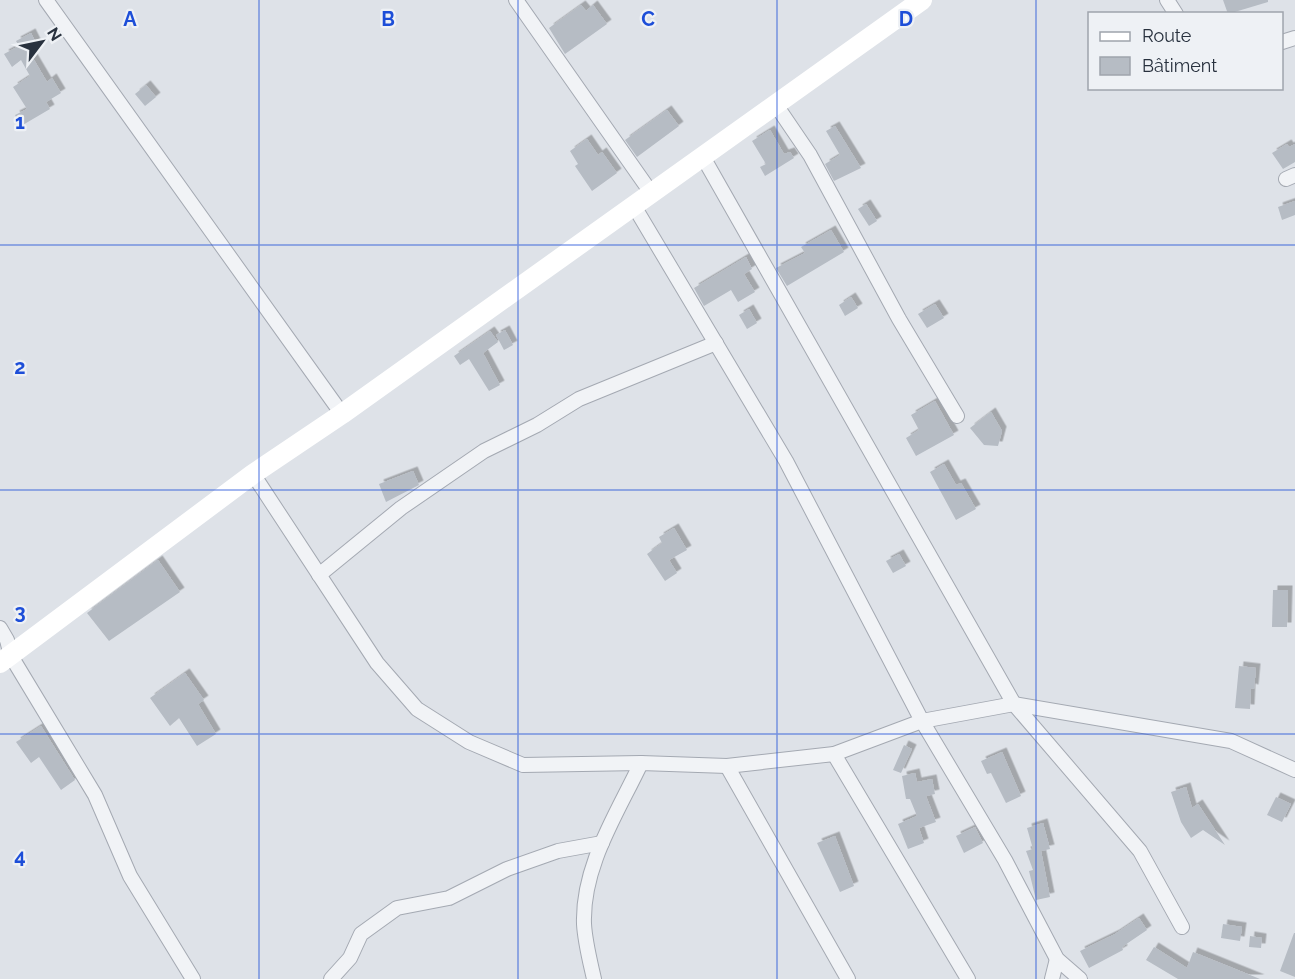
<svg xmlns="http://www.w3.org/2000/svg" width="1295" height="979" font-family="Raleway,sans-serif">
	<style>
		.building { fill: #b6bcc4; filter: url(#shadow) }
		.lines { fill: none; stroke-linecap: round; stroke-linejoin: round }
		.street-casing { stroke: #a4a9b2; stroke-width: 16 }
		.street { stroke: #f1f3f6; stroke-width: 14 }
		.secondary { stroke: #fff; stroke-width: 20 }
		.grid { fill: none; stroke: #1d4ed8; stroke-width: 1.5; stroke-opacity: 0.55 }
		.grid-label { font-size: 20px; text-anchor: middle; font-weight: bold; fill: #1d4ed8; stroke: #eef1f5; stroke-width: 4.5; stroke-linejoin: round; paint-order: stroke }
	</style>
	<defs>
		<filter id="shadow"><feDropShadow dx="4.5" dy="-4.5" stdDeviation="0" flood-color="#0004"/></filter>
	</defs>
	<rect width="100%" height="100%" fill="#dee2e8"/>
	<g class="building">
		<path d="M1223,0H1268V2L1228,14Z"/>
		<path d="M581,5L586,11L593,5L607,24L565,54L549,28Z"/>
		<path d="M31,33L36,43L27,48L47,82L52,78L61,93L46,102L50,109L21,126L15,115L27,109L13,87L30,76L21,60L12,67L4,54L19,46L16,41Z"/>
		<path d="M146,85L156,97L145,106L135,94Z"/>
		<path d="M667,110L679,126L637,157L625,140Z"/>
		<path d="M835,126L861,168L834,181L825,164L840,155L826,131Z"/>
		<path d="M770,130L784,154L790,152L794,158L765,176L760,167L766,164L752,141Z"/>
		<path d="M587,139L598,155L602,152L617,173L592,191L575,166L578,164L570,151Z"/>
		<path d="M1287,144L1289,147L1295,144V162L1283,169L1272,153Z"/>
		<path d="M1295,201V215L1282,220L1278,207Z"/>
		<path d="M866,204L877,221L869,226L858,209Z"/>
		<path d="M831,230L844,252L787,286L776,268L805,253L801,247Z"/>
		<path d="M746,257L752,269L744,274L755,292L738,302L731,290L704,306L694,288Z"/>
		<path d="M851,297L858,308L845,316L839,305Z"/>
		<path d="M935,304L944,318L927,328L918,314Z"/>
		<path d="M749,309L757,323L747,329L739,315Z"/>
		<path d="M505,330L513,345L504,350L496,335Z"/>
		<path d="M490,331L498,342L483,353L500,385L489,391L469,359L460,365L454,356Z"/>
		<path d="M935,401L954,435L916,456L906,438L919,430L911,415Z"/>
		<path d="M991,412L1002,431L998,446L984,445L970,428Z"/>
		<path d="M944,464L956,485L961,483L976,509L956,520L930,472Z"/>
		<path d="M413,471L419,485L386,502L379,484Z"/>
		<path d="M674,528L687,550L669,560L677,573L665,581L647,554L662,543L659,537Z"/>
		<path d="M899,554L906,566L893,573L886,561Z"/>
		<path d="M158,560L180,592L109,641L87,613Z"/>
		<path d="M1273,590H1288L1287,627H1272Z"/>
		<path d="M1239,666L1256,668L1254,689L1251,688L1250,709L1235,708Z"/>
		<path d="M185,673L204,700L198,704L216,734L197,746L179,718L170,726L150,698Z"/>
		<path d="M41,726L75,780L61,790L39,757L31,763L16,742Z"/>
		<path d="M904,745L912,749L901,773L893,770Z"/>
		<path d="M1002,752L1021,796L1006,803L991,773L987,774L981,761Z"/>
		<path d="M915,773L917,782L932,779L935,794L926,796L936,822L919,828L924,843L908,849L898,824L917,816L910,799H906L902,776Z"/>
		<path d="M1186,787L1192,808L1198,804L1225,845L1203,830L1191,838L1181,822L1171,792Z"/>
		<path d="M1276,797L1291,804L1282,822L1267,815Z"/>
		<path d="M1043,823L1050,849L1041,851L1050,897L1036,900L1029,871L1033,870L1026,851L1033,849L1027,828Z"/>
		<path d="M975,827L983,843L964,853L956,836Z"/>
		<path d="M835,836L854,886L840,892L817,843Z"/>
		<path d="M1139,918L1147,930L1122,947L1123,950L1089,968L1080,951L1115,934Z"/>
		<path d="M1223,924L1242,927L1240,941L1221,938Z"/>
		<path d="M1294,933H1295V977L1280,971Z"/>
		<path d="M1250,936L1262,938L1261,948L1249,947Z"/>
		<path d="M1154,947L1187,968L1193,952L1260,979H1178L1146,960Z"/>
	</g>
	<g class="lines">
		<defs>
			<g id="street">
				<path d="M46,0L342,414"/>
				<path d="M516,0L652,194"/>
				<path d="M1167,0L1176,14"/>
				<path d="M1282,42L1295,38"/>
				<path d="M776,105L810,155L899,319L957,416"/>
				<path d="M703,157L1014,704L1140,851L1182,927"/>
				<path d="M1286,179L1295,175"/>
				<path d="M634,206L786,461L922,721L1005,860L1057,959L1080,979"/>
				<path d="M253,474L377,663L417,709L469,742L523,765L641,763L727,766L834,754L922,721L1014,704L1231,741L1295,770"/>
				<path d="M319,575L401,508L484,451L537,425L579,399L716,343"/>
				<path d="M0,628L7,640L11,656L95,795L130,876L193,979"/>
				<path d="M834,754L968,979"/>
				<path d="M727,766L848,979"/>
				<path d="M331,979L350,958L361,934L397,908L449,898L507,869L558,851L602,843"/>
				<path d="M594,979C590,961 585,942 584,924C582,866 617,814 641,763"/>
				<path d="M1052,979L1057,959"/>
			</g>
		</defs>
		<use href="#street" class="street-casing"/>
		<use href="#street" class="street"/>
		<path class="secondary" d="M0,663L253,474L342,414L922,0"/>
	</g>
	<path class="grid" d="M259,0V979M518,0V979M777,0V979M1036,0V979M0,245H1295M0,490H1295M0,734H1295"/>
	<g class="grid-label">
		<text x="130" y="26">A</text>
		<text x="388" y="26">B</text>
		<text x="648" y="26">C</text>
		<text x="906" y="26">D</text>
		<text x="20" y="129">1</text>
		<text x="20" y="374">2</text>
		<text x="20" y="619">3</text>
		<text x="20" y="863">4</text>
	</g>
	<rect x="1088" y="12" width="195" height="78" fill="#eef1f5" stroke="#9fa4ac" stroke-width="1.5"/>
	<rect x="1100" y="32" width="30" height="9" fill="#ffffff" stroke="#9fa4ac" stroke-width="1.5"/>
	<text x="1142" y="42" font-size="18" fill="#28313e">Route</text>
	<rect x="1100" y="57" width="30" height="18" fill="#b6bcc4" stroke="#9fa4ac" stroke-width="1.5"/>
	<text x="1142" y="72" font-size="18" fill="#28313e">Bâtiment</text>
	<g transform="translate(42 42) rotate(58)" stroke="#eef1f5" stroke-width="4.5" paint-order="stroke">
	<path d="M0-4.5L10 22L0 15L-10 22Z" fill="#28313e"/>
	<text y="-9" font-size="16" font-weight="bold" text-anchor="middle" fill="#28313e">N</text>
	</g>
</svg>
